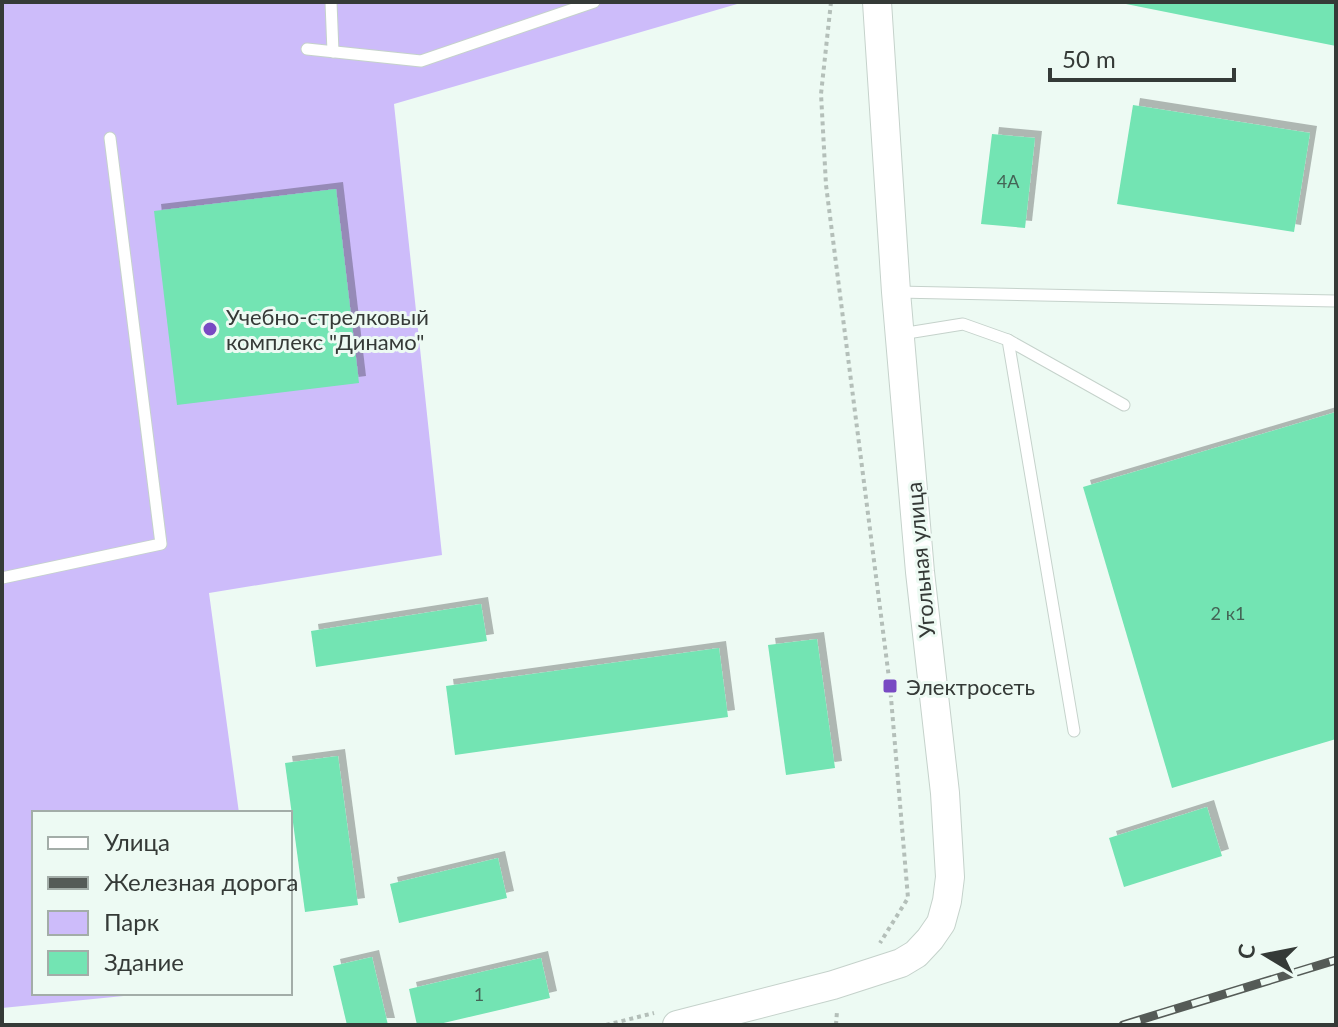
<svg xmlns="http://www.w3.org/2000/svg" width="1338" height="1027" font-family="Lato,sans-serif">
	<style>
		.green { fill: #cdbcfa }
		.building { fill: #73e4b3; filter: url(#shadow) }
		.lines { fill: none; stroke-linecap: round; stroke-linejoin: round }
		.service-casing { stroke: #c5d2cb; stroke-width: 13 }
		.tertiary-casing { stroke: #c5d2cb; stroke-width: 30 }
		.path { stroke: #b4bfb9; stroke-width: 4; stroke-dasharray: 4 4; stroke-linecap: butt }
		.service { stroke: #fff; stroke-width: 11 }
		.tertiary { stroke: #fff; stroke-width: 28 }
		.rail-casing { stroke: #555b57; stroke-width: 9 }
		.rail { stroke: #edfaf3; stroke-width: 6; stroke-dasharray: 18; stroke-linecap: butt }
		.poi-dot { fill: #784ac3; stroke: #edfaf3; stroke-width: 3 }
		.labels { text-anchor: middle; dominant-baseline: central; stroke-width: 6; stroke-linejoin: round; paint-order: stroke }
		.number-label { font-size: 18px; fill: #446456 }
		.poi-label { font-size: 22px; fill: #353a37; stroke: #edfaf3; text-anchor: start }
		.street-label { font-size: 22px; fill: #353a37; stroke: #edfaf3 }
	</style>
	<defs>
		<filter id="shadow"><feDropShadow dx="7" dy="-7" stdDeviation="0" flood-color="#0004"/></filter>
	</defs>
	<rect width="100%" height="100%" fill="#edfaf3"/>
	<path class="green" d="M2,2H744L394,104L442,555L209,593L239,813H34V993H154L2,1008Z"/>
	<g class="building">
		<path d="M1122,2H1336V46L1121,3Z"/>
		<path d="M1133,105L1310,133L1294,232L1117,204Z"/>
		<path d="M992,134L1035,138L1025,228L981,224Z"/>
		<path d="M336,189L359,383L177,405L154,211Z"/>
		<path d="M1336,412V739L1172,788L1083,487Z"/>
		<path d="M481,604L487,641L316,667L311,631Z"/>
		<path d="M817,639L835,768L786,775L768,645Z"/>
		<path d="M719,648L728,717L455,755L446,686Z"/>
		<path d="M338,756L358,905L305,912L285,763Z"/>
		<path d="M1207,807L1222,856L1124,887L1109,838Z"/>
		<path d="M498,858L507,898L399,923L390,884Z"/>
		<path d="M372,957L388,1025H347L333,966Z"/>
		<path d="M541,958L550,998L435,1025H417L409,989Z"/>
	</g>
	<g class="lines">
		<defs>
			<g id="service">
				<path d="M331,2L333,52"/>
				<path d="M307,49L421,61L594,2"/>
				<path d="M897,292L1336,301"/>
				<path d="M901,334L963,324L1008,340L1074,731"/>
				<path d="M1008,340L1124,405"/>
				<path d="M2,578L161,544L110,138"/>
			</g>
			<path id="tertiary" d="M677,1025L833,985L901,963L916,954L930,939L941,923L947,901L950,877L945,793L920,572L896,292L877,2"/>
		</defs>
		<use href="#service" class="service-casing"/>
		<use href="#tertiary" class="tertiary-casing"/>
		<g class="path">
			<path d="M831,2L821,94L826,185L890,686L908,898L880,943"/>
			<path d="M606,1025L654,1013"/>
			<path d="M836,1025L837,1011"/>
		</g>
		<use href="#service" class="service"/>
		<use href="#tertiary" class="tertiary"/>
		<defs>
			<path id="rail" d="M1123,1025L1336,960"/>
		</defs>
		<use href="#rail" class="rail-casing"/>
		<use href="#rail" class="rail"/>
	</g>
	<g class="poi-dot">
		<circle cx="210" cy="329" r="8"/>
		<rect x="882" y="678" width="16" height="16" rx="4"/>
	</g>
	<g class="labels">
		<g class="number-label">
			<text x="1008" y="181">4А</text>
			<text x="1228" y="613">2 к1</text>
			<text x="479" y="994">1</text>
		</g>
		<g class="poi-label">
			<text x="226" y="316">Учебно-стрелковый<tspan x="226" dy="25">комплекс "Динамо"</tspan></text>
			<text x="906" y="686">Электросеть</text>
		</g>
		<g class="street-label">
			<text transform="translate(920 560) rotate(-95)">Угольная улица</text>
		</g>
	</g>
	<rect width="1338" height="1027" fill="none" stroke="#353a37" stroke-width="8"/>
	<rect x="32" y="811" width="260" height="184" fill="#edfaf3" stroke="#a3ada8" stroke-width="2"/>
	<rect x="48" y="837" width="40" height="12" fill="#ffffff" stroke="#a3ada8" stroke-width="2"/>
	<text x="104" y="851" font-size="24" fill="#353a37">Улица</text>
	<rect x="48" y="877" width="40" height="12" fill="#555b57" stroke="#a3ada8" stroke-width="2"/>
	<text x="104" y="891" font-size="24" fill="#353a37">Железная дорога</text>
	<rect x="48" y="911" width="40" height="24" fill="#cdbcfa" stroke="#a3ada8" stroke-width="2"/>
	<text x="104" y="931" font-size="24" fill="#353a37">Парк</text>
	<rect x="48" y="951" width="40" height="24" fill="#73e4b3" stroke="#a3ada8" stroke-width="2"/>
	<text x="104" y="971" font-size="24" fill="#353a37">Здание</text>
	<g transform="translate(1266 955) rotate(280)" stroke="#edfaf3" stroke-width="6" paint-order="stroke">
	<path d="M0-6L14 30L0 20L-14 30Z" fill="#353a37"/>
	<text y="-12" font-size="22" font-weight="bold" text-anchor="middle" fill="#353a37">С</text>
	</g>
	<path d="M1050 68v12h184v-12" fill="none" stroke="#353a37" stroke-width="4"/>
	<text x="1062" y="68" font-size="24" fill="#353a37" stroke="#edfaf3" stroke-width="6" paint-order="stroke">50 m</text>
</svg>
